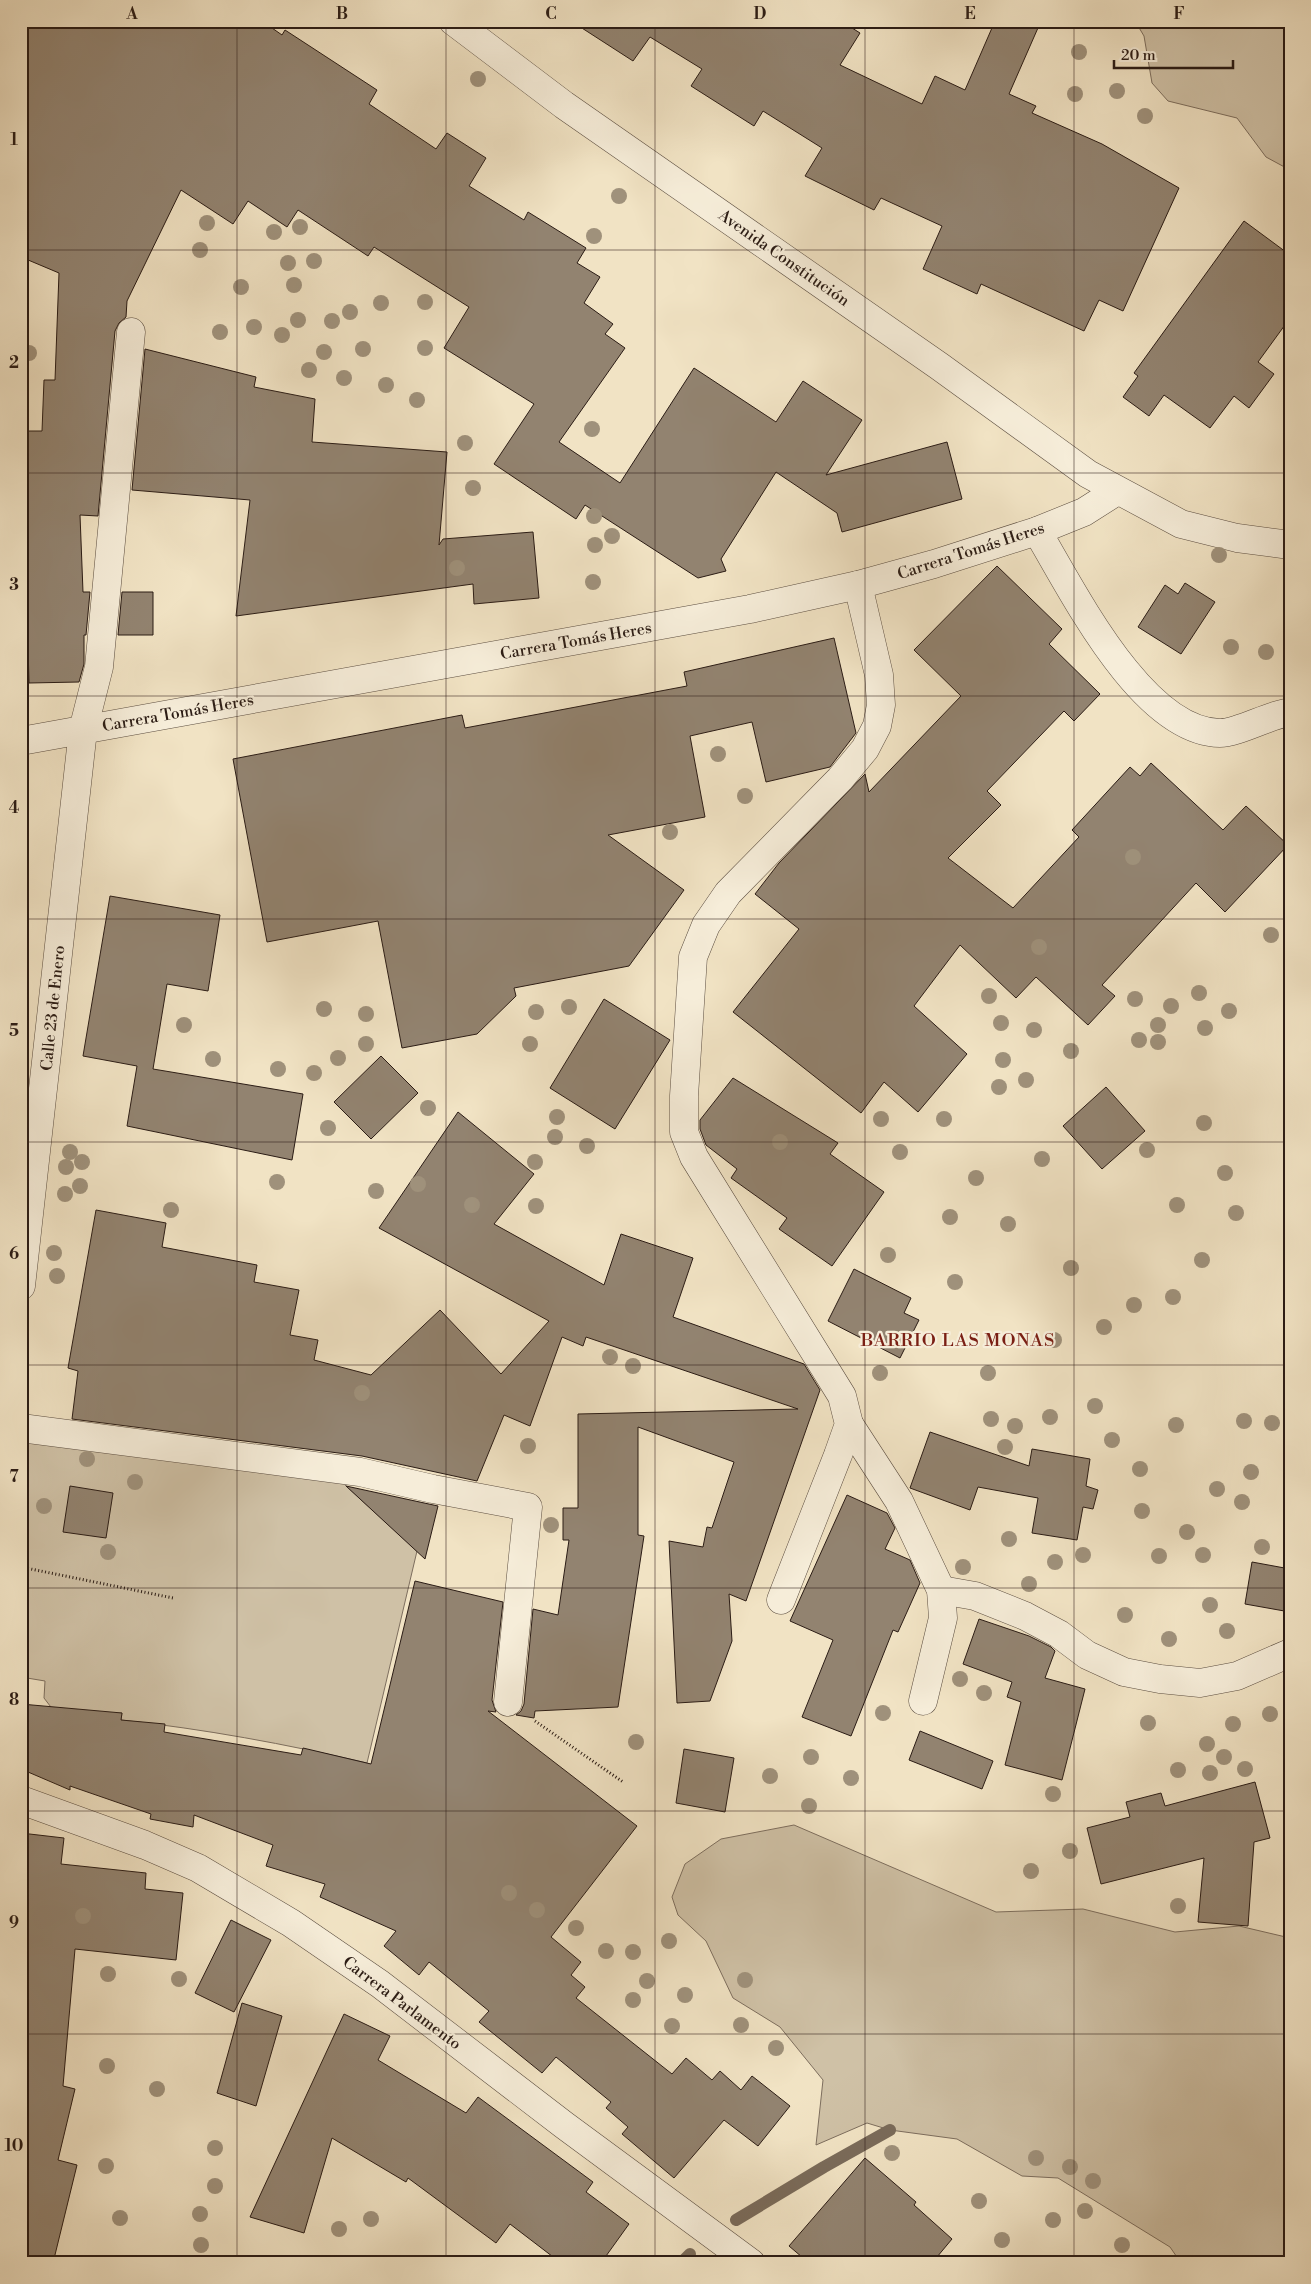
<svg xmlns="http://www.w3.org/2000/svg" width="1311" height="2284" font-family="'Libre Bodoni',serif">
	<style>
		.green { fill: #cfc1a6; stroke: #7d6e5e }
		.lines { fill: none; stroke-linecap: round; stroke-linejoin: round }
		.stream { stroke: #7a6b5a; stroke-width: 12 }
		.building { fill: #928370; stroke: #2b1c15 }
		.minor-casing { stroke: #5c4e41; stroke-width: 29 }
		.path { stroke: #2b1c15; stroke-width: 3; stroke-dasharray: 1 2.5; stroke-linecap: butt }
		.minor { stroke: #f6edd9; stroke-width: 28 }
		.tree { fill: #9f917b }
		.grid { fill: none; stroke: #2b1c15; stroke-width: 1; stroke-opacity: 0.55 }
		.labels { text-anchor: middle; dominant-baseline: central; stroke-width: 4.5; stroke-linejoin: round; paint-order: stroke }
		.street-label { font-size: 16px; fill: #2b1c15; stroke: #f6edd9 }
		.neighbourhood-label { font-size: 18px; letter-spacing: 1px; fill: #7a1f14; stroke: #f6edd9 }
		.neatline { fill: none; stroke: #2b1c15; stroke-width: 2 }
		.grid-label { font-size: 16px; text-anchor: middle; font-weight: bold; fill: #2b1c15 }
	</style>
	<rect width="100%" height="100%" fill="#f1e3c4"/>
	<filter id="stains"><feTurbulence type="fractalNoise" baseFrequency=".004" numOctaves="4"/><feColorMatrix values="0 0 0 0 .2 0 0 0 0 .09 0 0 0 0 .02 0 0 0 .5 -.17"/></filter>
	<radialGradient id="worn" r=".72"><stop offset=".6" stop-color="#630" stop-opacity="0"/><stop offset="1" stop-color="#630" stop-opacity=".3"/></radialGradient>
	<g class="green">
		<path d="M1135,21H1290V170L1266,157L1237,118L1168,101L1152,83L1144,36Z"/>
		<path d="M21,1428L347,1478L345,1485L417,1551L367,1763C286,1744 204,1729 121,1720L122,1713L57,1715L44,1698L45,1681L21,1677Z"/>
		<path d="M794,1825L996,1912L1083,1909L1175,1932L1239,1926L1290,1938V2263H1181L1170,2247L1058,2178L1022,2176L957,2139L890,2130L867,2123L816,2145L823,2080L780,2027L733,1998L706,1941L678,1915L672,1897L685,1864L721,1839Z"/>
	</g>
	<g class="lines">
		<g class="stream">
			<path d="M736,2220L824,2167L890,2130"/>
			<path d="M681,2263L690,2254"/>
		</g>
	</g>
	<g class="building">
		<path d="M21,21H262L282,35L285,30L377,90L369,104L436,149L447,133L486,158L469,186L524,220L528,212L586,248L577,263L600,277L584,303L613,324L605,334L625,348L559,442L620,483L694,368L776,422L803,381L862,420L826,475L947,442L962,499L842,532L837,513L776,472L721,559L726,571L698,578L585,505L576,519L494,464L534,404L444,348L469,307L374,247L368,256L298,210L287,227L248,201L233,224L181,190L127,301L126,317L119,323L115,331L98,516L80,515L83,592H90L86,635H84V664L79,682L29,683L27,609H21V431H42L44,380H55L59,273L21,257Z"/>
		<path d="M571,21H841L860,33L840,65L922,104L935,76L965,90L995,21H1041L1009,94L1036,106L1032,113L1102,144L1179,188L1123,311L1099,300L1084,331L981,284L977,294L923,269L942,226L881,198L874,210L805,176L822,148L763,111L754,126L691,86L702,69L650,37L633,61Z"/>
		<path d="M1244,221L1290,255V318L1258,362L1274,374L1249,408L1234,396L1210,428L1164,395L1149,416L1123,397L1138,376L1134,373Z"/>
		<path d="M145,349L256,377L254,387L315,399L312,442L447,452L439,545L443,539L533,532L539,598L474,604L473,584L236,616L250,500L132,490Z"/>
		<path d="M997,566L1062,629L1049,644L1100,694L1074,721L1064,711L987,791L1001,805L948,858L1013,908L1079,837L1072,830L1130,767L1140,776L1151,763L1223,830L1246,806L1288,845L1225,912L1196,883L1102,985L1115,996L1088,1025L1036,977L1016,998L960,945L914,1006L967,1054L918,1112L884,1082L861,1113L733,1012L799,929L755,894L779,863L865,774L869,792L961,696L914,650Z"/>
		<path d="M1185,583L1215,602L1181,654L1138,627L1165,585L1178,594Z"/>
		<path d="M122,592H153V635H118Z"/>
		<path d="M834,638L856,733L830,767L766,782L752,722L690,736L705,817L608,835L684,890L629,966L514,988L516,996L477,1034L402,1048L378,921L267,942L233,759L462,715L465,728L687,686L684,672Z"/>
		<path d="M110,896L220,915L208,991L167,984L153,1069L303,1094L292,1160L127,1126L137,1066L83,1056Z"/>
		<path d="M604,999L670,1040L615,1129L550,1088Z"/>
		<path d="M381,1056L418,1093L371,1139L334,1102Z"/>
		<path d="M733,1078L838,1143L830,1154L884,1192L832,1266L779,1229L787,1218L731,1178L737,1169L706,1145L700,1129V1120Z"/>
		<path d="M1106,1087L1145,1131L1102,1169L1063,1126Z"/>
		<path d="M458,1112L534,1174L494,1224L604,1285L621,1234L693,1258L673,1317L804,1364L820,1390L746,1601L729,1594L732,1641L710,1701L677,1703L669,1541L703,1547L707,1527L712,1528L734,1462L638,1427V1535L644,1536L618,1707L535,1711L534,1718L516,1715L521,1711L524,1704L533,1609L558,1615L569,1540H563V1508H578V1414L798,1409L586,1337L583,1346L562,1337L530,1426L504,1415L477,1481L362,1456L72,1419L78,1371L68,1368L96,1210L166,1223L162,1247L257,1265L254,1282L299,1290L290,1335L318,1340L314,1360L371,1375L440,1310L501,1374L549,1321L379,1228Z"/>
		<path d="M854,1269L911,1298L904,1313L919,1320L900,1358L828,1321Z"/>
		<path d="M930,1432L1029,1466L1032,1449L1090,1459L1086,1486L1098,1490L1093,1509L1083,1507L1077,1540L1032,1533L1038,1498L978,1487L970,1510L910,1488Z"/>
		<path d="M70,1486L113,1493L106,1538L63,1532Z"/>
		<path d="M346,1486L438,1506L425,1559Z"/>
		<path d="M847,1495L887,1513L895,1528L885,1549L910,1560L920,1583L898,1632L893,1630L851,1736L802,1717L833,1640L790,1621Z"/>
		<path d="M1252,1562L1290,1569V1612L1245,1604Z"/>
		<path d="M415,1581L503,1602L492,1700L496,1712L488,1711L637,1826L551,1937L581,1962L571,1975L585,1987L576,1998L672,2074L686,2058L712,2080L720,2071L741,2090L752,2076L790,2106L758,2146L724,2120L674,2178L622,2134L628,2127L606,2108L611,2102L556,2057L542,2073L479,2022L489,2011L429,1962L419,1975L384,1946L396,1931L320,1897L325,1884L266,1866L273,1845L194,1815L193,1827L150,1819L151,1814L70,1786V1790L21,1769V1704L122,1713L121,1720L165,1724L164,1732L301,1755L303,1748L371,1764Z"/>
		<path d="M979,1619L1029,1636L1051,1647L1055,1651L1045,1678L1085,1689L1062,1780L1005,1765L1021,1702L1007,1697L1012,1682L963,1664Z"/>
		<path d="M920,1731L993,1761L982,1789L909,1760Z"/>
		<path d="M684,1749L734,1758L725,1812L676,1803Z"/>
		<path d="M1255,1782L1270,1838L1254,1842L1248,1926L1198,1922L1204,1858L1101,1884L1087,1828L1130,1817L1126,1802L1161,1793L1165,1806Z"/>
		<path d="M21,1833L64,1838L61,1864L146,1873L145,1889L183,1893L176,1960L75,1949L63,2086L75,2089L58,2160L77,2165L53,2263H21Z"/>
		<path d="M231,1920L271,1940L234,2012L195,1993Z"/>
		<path d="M242,2003L282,2016L256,2106L217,2093Z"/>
		<path d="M344,2014L390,2036L378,2060L466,2113L478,2097L593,2182L586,2192L629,2224L601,2263H561L510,2224L496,2243L408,2178L406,2182L332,2138L304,2233L250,2217Z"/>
		<path d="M865,2158L916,2202L914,2205L952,2239L932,2263H809L789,2246Z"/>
	</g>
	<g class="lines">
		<defs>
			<g id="minor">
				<path d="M453,21L564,105L939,366L1088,474L1181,524L1237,538L1290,545"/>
				<path d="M1037,531C1073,591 1142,732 1220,733C1238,733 1269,715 1290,712"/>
				<path d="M21,741L750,609L858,585L934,564L1037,531L1084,512L1117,491"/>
				<path d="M21,1286L83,730L99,667L131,332"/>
				<path d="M849,1424L899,1501L941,1590L943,1618L923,1701"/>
				<path d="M21,1428L360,1472L433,1489L528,1507L508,1702"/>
				<path d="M941,1590L975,1596L1025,1616L1059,1634L1087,1655L1124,1672L1160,1679L1200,1683L1237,1676L1290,1653"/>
				<path d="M781,1600L838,1455L849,1424L842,1396L694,1157L684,1132V1096L693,957L706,925L728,893L840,779L865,749L877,726L881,705L879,675L858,585"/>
				<path d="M21,1800L145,1845L198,1868L291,1923L380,1984L564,2125L751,2263"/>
			</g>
		</defs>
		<use href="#minor" class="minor-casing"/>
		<g class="path">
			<path d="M21,1567L173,1598"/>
			<path d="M535,1721L623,1782"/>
		</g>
		<use href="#minor" class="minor"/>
	</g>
	<g class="tree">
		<circle cx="1079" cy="52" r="8"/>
		<circle cx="478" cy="79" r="8"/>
		<circle cx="1117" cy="91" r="8"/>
		<circle cx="1075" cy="94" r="8"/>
		<circle cx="1145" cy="116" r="8"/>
		<circle cx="619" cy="196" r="8"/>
		<circle cx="207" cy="223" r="8"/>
		<circle cx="300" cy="227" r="8"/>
		<circle cx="274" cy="232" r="8"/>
		<circle cx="594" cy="236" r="8"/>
		<circle cx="200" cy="250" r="8"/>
		<circle cx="314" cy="261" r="8"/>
		<circle cx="288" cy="263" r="8"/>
		<circle cx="294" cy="285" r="8"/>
		<circle cx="241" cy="287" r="8"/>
		<circle cx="425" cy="302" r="8"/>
		<circle cx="381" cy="303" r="8"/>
		<circle cx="350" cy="312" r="8"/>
		<circle cx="298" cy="320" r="8"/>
		<circle cx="332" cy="321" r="8"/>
		<circle cx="254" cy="327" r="8"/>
		<circle cx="220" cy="332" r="8"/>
		<circle cx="282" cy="335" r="8"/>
		<circle cx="425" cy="348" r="8"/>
		<circle cx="363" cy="349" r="8"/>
		<circle cx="324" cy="352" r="8"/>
		<circle cx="29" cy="353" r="8"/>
		<circle cx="309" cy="370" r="8"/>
		<circle cx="344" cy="378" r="8"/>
		<circle cx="386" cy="385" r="8"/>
		<circle cx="417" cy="400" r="8"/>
		<circle cx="592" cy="429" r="8"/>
		<circle cx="465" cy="443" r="8"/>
		<circle cx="473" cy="488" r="8"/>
		<circle cx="594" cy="516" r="8"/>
		<circle cx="612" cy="536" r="8"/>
		<circle cx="595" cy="545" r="8"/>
		<circle cx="1219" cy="555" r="8"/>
		<circle cx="457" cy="568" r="8"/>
		<circle cx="593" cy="582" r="8"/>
		<circle cx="1231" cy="647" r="8"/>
		<circle cx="1266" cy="652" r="8"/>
		<circle cx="718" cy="754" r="8"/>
		<circle cx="745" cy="796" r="8"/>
		<circle cx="670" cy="832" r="8"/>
		<circle cx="1133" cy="857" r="8"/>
		<circle cx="1271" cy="935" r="8"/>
		<circle cx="1039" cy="947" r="8"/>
		<circle cx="1199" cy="993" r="8"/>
		<circle cx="989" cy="996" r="8"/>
		<circle cx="1135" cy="999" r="8"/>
		<circle cx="1171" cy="1006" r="8"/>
		<circle cx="569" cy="1007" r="8"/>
		<circle cx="324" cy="1009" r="8"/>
		<circle cx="1229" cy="1011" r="8"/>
		<circle cx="536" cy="1012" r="8"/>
		<circle cx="366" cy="1014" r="8"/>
		<circle cx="1001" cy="1023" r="8"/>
		<circle cx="184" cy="1025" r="8"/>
		<circle cx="1158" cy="1025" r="8"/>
		<circle cx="1205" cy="1028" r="8"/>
		<circle cx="1034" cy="1030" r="8"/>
		<circle cx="1139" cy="1040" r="8"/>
		<circle cx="1158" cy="1042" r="8"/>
		<circle cx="366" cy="1044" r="8"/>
		<circle cx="530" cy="1044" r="8"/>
		<circle cx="1071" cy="1051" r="8"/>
		<circle cx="338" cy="1058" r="8"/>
		<circle cx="213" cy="1059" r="8"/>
		<circle cx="1003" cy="1060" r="8"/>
		<circle cx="278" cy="1069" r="8"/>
		<circle cx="314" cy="1073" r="8"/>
		<circle cx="1026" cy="1080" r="8"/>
		<circle cx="999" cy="1087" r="8"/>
		<circle cx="428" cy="1108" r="8"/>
		<circle cx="557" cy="1117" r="8"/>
		<circle cx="881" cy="1119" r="8"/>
		<circle cx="944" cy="1119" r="8"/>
		<circle cx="1204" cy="1123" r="8"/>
		<circle cx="328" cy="1128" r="8"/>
		<circle cx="555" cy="1137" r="8"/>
		<circle cx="780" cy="1142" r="8"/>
		<circle cx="587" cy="1146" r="8"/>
		<circle cx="1147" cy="1150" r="8"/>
		<circle cx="70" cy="1152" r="8"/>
		<circle cx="900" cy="1152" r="8"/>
		<circle cx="1042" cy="1159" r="8"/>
		<circle cx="82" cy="1162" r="8"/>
		<circle cx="535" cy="1162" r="8"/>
		<circle cx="66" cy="1167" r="8"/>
		<circle cx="1225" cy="1173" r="8"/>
		<circle cx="976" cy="1178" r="8"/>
		<circle cx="277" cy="1182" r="8"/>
		<circle cx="418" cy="1184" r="8"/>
		<circle cx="80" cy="1186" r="8"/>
		<circle cx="376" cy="1191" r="8"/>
		<circle cx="65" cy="1194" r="8"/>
		<circle cx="472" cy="1205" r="8"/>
		<circle cx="1177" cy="1205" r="8"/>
		<circle cx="536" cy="1206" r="8"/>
		<circle cx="171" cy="1210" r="8"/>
		<circle cx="1236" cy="1213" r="8"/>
		<circle cx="950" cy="1217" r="8"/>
		<circle cx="1008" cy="1224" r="8"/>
		<circle cx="54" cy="1253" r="8"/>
		<circle cx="888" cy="1255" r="8"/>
		<circle cx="1202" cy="1260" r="8"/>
		<circle cx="1071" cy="1268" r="8"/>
		<circle cx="57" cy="1276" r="8"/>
		<circle cx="955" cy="1282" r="8"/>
		<circle cx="1173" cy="1297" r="8"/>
		<circle cx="1134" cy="1305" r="8"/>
		<circle cx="1104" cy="1327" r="8"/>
		<circle cx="1054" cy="1340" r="8"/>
		<circle cx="610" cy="1357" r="8"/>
		<circle cx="633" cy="1366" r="8"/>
		<circle cx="880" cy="1373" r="8"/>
		<circle cx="988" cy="1373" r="8"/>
		<circle cx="362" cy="1393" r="8"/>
		<circle cx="1095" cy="1406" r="8"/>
		<circle cx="1050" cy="1417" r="8"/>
		<circle cx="991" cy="1419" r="8"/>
		<circle cx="1244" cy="1421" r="8"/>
		<circle cx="1272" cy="1423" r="8"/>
		<circle cx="1176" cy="1425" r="8"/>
		<circle cx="1015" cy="1426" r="8"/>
		<circle cx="1112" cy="1440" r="8"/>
		<circle cx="528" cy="1446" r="8"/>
		<circle cx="1005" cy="1447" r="8"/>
		<circle cx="87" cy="1459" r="8"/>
		<circle cx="1140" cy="1469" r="8"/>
		<circle cx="1251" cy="1472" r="8"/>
		<circle cx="135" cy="1482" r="8"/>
		<circle cx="1217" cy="1489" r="8"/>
		<circle cx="1242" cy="1502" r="8"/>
		<circle cx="44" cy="1506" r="8"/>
		<circle cx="1142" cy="1511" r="8"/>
		<circle cx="551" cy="1525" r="8"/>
		<circle cx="1187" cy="1532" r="8"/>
		<circle cx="1009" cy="1539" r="8"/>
		<circle cx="1262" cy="1547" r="8"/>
		<circle cx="108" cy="1552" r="8"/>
		<circle cx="1083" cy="1555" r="8"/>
		<circle cx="1203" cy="1555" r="8"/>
		<circle cx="1159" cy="1556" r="8"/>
		<circle cx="1055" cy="1562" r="8"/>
		<circle cx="963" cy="1567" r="8"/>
		<circle cx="1029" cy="1584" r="8"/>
		<circle cx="1210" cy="1605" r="8"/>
		<circle cx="1125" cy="1615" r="8"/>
		<circle cx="1227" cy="1631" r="8"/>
		<circle cx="1169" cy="1639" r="8"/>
		<circle cx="960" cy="1679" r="8"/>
		<circle cx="984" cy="1693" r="8"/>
		<circle cx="883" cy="1713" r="8"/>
		<circle cx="1270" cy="1714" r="8"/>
		<circle cx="1148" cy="1723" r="8"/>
		<circle cx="1233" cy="1724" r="8"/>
		<circle cx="636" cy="1742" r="8"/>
		<circle cx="1207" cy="1744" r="8"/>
		<circle cx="811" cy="1757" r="8"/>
		<circle cx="1224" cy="1757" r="8"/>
		<circle cx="1245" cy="1769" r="8"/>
		<circle cx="1178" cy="1770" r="8"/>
		<circle cx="1210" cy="1773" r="8"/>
		<circle cx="770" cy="1776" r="8"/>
		<circle cx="851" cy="1778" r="8"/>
		<circle cx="1053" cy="1794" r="8"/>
		<circle cx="809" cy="1806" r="8"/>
		<circle cx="1070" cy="1851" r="8"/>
		<circle cx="1031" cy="1871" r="8"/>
		<circle cx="509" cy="1893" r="8"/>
		<circle cx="1178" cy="1906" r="8"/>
		<circle cx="537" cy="1910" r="8"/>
		<circle cx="83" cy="1916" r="8"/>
		<circle cx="576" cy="1928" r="8"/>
		<circle cx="669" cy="1941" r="8"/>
		<circle cx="606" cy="1951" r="8"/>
		<circle cx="633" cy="1952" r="8"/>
		<circle cx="108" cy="1974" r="8"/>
		<circle cx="179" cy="1979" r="8"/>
		<circle cx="745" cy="1980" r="8"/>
		<circle cx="647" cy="1981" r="8"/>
		<circle cx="685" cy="1995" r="8"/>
		<circle cx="633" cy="2000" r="8"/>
		<circle cx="741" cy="2025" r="8"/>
		<circle cx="672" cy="2026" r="8"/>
		<circle cx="776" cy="2048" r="8"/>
		<circle cx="107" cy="2066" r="8"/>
		<circle cx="157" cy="2089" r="8"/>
		<circle cx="215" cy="2148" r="8"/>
		<circle cx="892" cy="2153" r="8"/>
		<circle cx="1036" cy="2158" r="8"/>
		<circle cx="106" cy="2166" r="8"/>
		<circle cx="1070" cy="2167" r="8"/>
		<circle cx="1093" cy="2181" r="8"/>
		<circle cx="215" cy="2186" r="8"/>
		<circle cx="979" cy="2201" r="8"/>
		<circle cx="1085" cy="2211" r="8"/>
		<circle cx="200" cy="2214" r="8"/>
		<circle cx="120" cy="2218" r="8"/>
		<circle cx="371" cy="2219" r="8"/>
		<circle cx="1053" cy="2220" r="8"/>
		<circle cx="339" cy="2229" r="8"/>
		<circle cx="1002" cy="2240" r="8"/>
		<circle cx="201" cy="2245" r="8"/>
		<circle cx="1122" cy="2245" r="8"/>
	</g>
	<path class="grid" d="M237,21V2263M446,21V2263M655,21V2263M865,21V2263M1074,21V2263M21,250H1290M21,473H1290M21,696H1290M21,919H1290M21,1142H1290M21,1365H1290M21,1588H1290M21,1811H1290M21,2034H1290"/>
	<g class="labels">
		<g class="street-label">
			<text transform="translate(784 258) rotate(35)">Avenida Constitución</text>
			<text transform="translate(971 551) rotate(-18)">Carrera Tomás Heres</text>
			<text transform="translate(576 641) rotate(-10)">Carrera Tomás Heres</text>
			<text transform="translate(178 713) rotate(-10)">Carrera Tomás Heres</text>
			<text transform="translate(53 1008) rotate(-84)">Calle 23 de Enero</text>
			<text transform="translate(402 2003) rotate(37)">Carrera Parlamento</text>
		</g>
		<g class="neighbourhood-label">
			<text x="958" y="1340">BARRIO LAS MONAS</text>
		</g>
	</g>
	<rect width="1311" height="2284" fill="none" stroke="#f1e3c4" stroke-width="55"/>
	<path d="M1114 60v8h119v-8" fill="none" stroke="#2b1c15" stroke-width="2.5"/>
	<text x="1121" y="60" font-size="15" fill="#2b1c15" stroke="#f6edd9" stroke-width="4" paint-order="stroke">20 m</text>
	<rect x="28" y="28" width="1256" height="2228" class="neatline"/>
	<g class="grid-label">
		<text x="132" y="19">A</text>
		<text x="342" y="19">B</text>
		<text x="551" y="19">C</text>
		<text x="760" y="19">D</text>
		<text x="970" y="19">E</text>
		<text x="1179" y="19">F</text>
		<text x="14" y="145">1</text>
		<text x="14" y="368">2</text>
		<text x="14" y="590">3</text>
		<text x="14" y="813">4</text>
		<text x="14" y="1036">5</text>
		<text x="14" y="1259">6</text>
		<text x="14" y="1482">7</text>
		<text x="14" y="1705">8</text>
		<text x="14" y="1928">9</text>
		<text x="14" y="2151">10</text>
	</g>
	<rect width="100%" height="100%" filter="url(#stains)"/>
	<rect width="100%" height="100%" fill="url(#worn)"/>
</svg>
